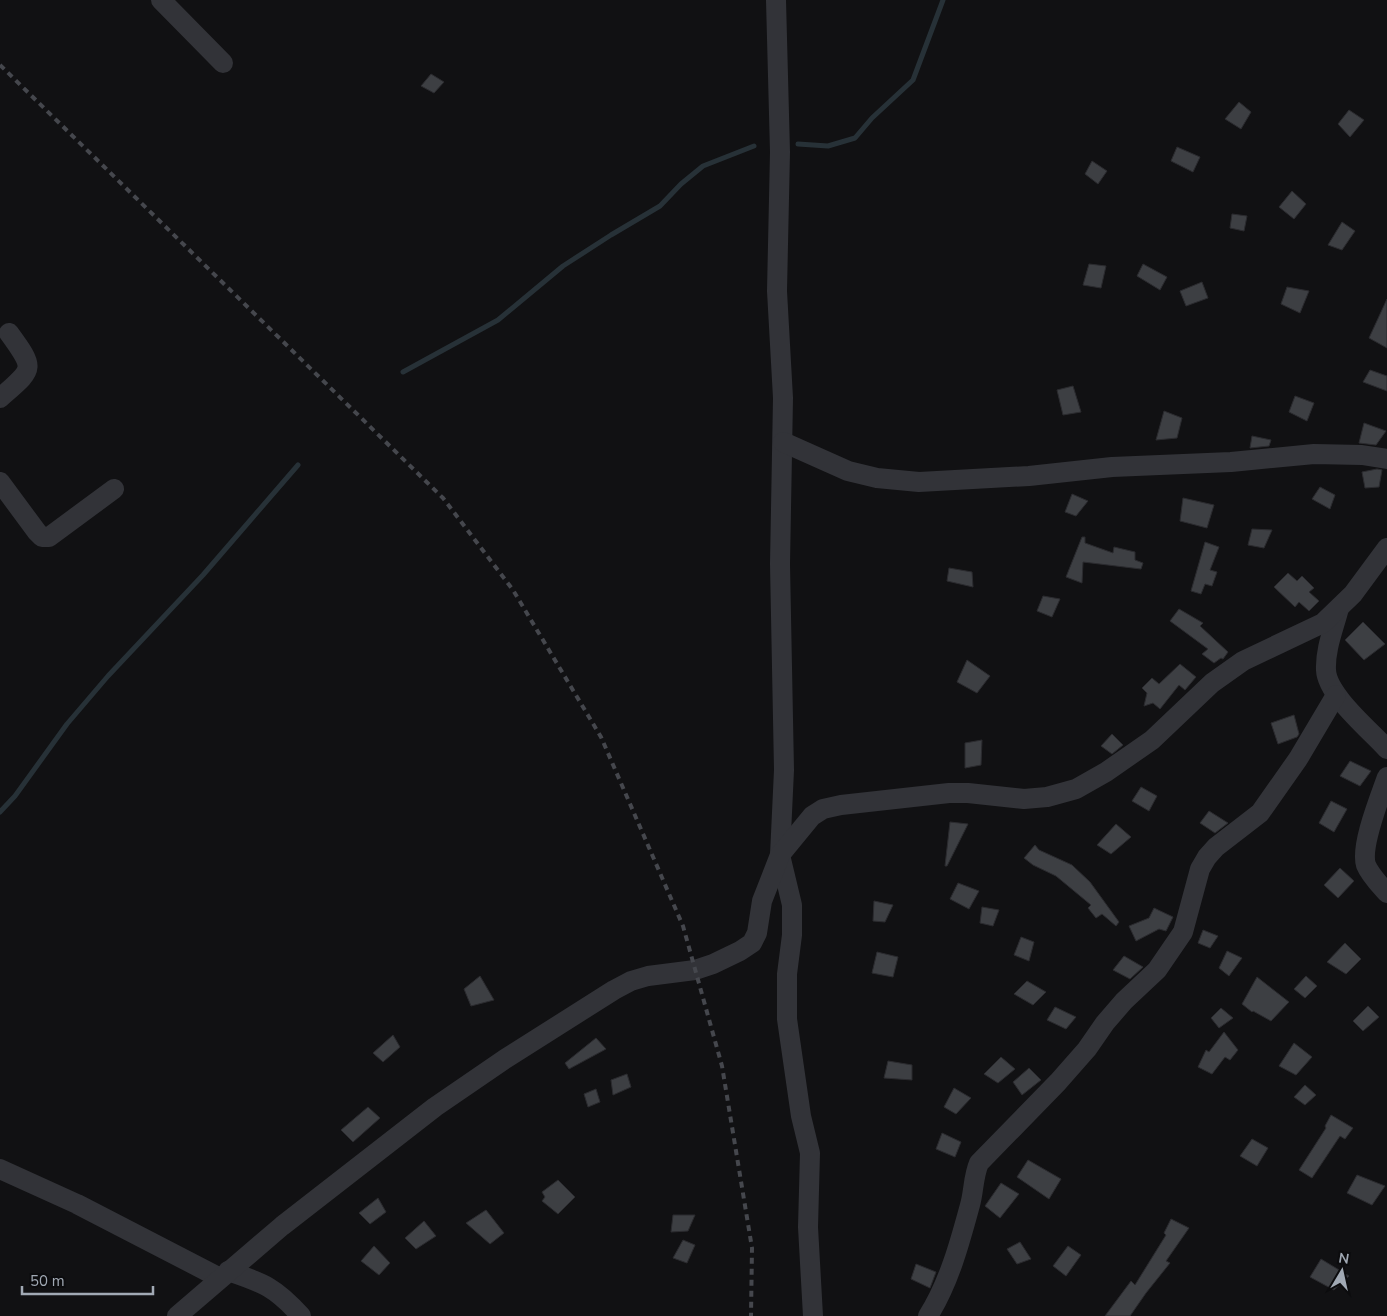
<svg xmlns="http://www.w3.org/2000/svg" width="1387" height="1316" font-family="'Nunito Sans',sans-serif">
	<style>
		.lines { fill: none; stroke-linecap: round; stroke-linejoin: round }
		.stream { stroke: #273137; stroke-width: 5 }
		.building { fill: #3d3f43; stroke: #2b2b2f }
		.street { stroke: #323338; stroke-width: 20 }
		.rail { stroke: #45474d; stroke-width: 4; stroke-dasharray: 6 5; stroke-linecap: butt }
	</style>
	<rect width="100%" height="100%" fill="#111113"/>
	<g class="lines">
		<g class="stream">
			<path d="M798,144L828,146L855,138L872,118L913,80L943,0"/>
			<path d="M403,372L498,320L563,266L611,235L660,206L681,184L703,166L754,146"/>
			<path d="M0,812L15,796L67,724L108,676L203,575L298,465"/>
		</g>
	</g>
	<g class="building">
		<path d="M431,74L444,82L434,93L421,86Z"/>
		<path d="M1239,102L1251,112L1241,129L1225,119Z"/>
		<path d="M1349,110L1364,120L1350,137L1338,124Z"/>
		<path d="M1177,147L1200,157L1193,172L1171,161Z"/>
		<path d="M1092,161L1107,171L1098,184L1085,174Z"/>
		<path d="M1292,191L1306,204L1294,219L1279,207Z"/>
		<path d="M1232,214L1247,216L1244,231L1230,228Z"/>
		<path d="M1342,222L1355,231L1342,250L1328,245Z"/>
		<path d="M1089,264L1106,266L1101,288L1083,285Z"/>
		<path d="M1143,264L1167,277L1160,290L1137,276Z"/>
		<path d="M1202,282L1208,298L1186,306L1180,291Z"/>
		<path d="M1287,287L1309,291L1300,313L1281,304Z"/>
		<path d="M1387,299V348L1369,338Z"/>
		<path d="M1370,370L1387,376V391L1363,382Z"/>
		<path d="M1073,386L1081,412L1063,415L1057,390Z"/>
		<path d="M1295,396L1314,403L1307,421L1289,412Z"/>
		<path d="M1164,411L1182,418L1177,438L1156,440Z"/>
		<path d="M1364,423L1386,431L1376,445L1359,443Z"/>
		<path d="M1252,436L1271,440L1269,446L1250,448Z"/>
		<path d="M1377,469L1382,470L1379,487L1365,488L1362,472Z"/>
		<path d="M1320,487L1335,495L1330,509L1312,499Z"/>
		<path d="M1072,494L1088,501L1076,516L1065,512Z"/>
		<path d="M1183,498L1214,505L1207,528L1180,521Z"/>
		<path d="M1252,529L1272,530L1264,548L1248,545Z"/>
		<path d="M1082,537H1085V543L1113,553L1114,547L1135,552V560L1143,563L1141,569L1083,562L1082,583L1066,577Z"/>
		<path d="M1205,542L1219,547L1210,570L1217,572L1212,586L1205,584L1201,594L1191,591Z"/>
		<path d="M949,568L972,572L973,587L947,581Z"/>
		<path d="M1288,573L1297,581L1302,576L1314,588L1309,592L1319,601L1309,611L1299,602L1295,607L1274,587Z"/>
		<path d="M1043,596L1060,599L1052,617L1037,611Z"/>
		<path d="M1179,609L1203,623L1200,626L1228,652L1223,659L1221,658L1214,663L1202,654L1208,649L1170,621Z"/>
		<path d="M1363,622L1385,644L1364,660L1345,640Z"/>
		<path d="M967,660L990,676L977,693L957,682Z"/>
		<path d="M1180,664L1196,677L1185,690L1179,685L1160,709L1153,703L1144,706L1147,693L1142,688L1152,678L1159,684Z"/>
		<path d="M1294,715L1299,734L1297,737L1278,744L1271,723Z"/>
		<path d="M1112,734L1123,745L1112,754L1101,746Z"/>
		<path d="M982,740L981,765L965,768V743Z"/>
		<path d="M1350,761L1371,771L1360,786L1340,776Z"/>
		<path d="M1141,787L1157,796L1149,811L1132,801Z"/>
		<path d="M1331,801L1347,809L1334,832L1319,823Z"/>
		<path d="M1209,811L1228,823L1215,833L1200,823Z"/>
		<path d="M950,822L968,824L947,866H945Z"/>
		<path d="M1116,824L1131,837L1111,854L1097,845Z"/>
		<path d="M1035,845L1039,850L1072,865L1090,882L1119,922L1116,926L1102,914L1096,918L1088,908L1091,905L1056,876L1033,865L1024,858Z"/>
		<path d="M1340,868L1354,881L1338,898L1324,885Z"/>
		<path d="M958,883L979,891L969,909L950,899Z"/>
		<path d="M874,901L893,905L885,922L873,921Z"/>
		<path d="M982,907L999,910L993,926L980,923Z"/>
		<path d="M1154,908L1173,917L1166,931L1159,929L1136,941L1129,926L1149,918Z"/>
		<path d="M1203,930L1218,936L1210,948L1198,943Z"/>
		<path d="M1021,937L1034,942L1029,961L1014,955Z"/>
		<path d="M1345,943L1361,959L1346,974L1327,962Z"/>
		<path d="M1227,951L1242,958L1229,976L1219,968Z"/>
		<path d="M877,952L898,957L893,977L872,973Z"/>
		<path d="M1124,956L1143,967L1130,979L1113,970Z"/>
		<path d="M480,976L494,1000L471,1006L464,989Z"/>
		<path d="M1306,976L1317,986L1305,998L1294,989Z"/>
		<path d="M1257,977L1289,1002L1271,1021L1253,1011L1252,1012L1242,1004Z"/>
		<path d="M1027,981L1046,992L1033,1005L1014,994Z"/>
		<path d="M1368,1006L1379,1017L1363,1031L1353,1021Z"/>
		<path d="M1055,1007L1076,1017L1066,1029L1047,1020Z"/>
		<path d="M1221,1008L1233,1018L1219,1028L1211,1018Z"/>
		<path d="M1224,1032L1238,1050L1230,1060L1225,1057L1212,1074L1198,1067L1206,1050L1209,1052Z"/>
		<path d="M393,1035L400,1047L383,1062L373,1053Z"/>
		<path d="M596,1038L606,1049L569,1069L565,1063Z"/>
		<path d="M1294,1043L1312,1057L1296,1075L1279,1066Z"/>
		<path d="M1001,1057L1015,1069L998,1083L984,1074Z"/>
		<path d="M888,1061L912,1065V1080L884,1078Z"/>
		<path d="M1029,1068L1041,1080L1022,1095L1013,1082Z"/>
		<path d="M627,1074L631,1087L613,1095L611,1080Z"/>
		<path d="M1305,1085L1316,1095L1305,1105L1294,1097Z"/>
		<path d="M954,1088L971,1098L956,1114L944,1107Z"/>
		<path d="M596,1089L600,1102L588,1107L584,1094Z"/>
		<path d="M368,1107L380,1118L353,1142L341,1130Z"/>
		<path d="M1331,1115L1353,1128L1345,1139L1340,1136L1312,1178L1299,1170L1326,1128L1325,1126Z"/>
		<path d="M942,1133L961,1142L955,1157L936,1149Z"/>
		<path d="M1252,1139L1268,1148L1257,1166L1240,1156Z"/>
		<path d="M1028,1160L1061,1179L1049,1199L1017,1177Z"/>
		<path d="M1357,1175L1385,1186L1372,1205L1347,1193Z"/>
		<path d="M558,1180L575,1197L558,1214L542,1201L545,1197L542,1192Z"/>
		<path d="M1001,1183L1019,1194L1000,1218L985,1206Z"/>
		<path d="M378,1198L386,1212L370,1224L359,1213Z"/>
		<path d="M486,1210L504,1233L490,1244L466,1223Z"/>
		<path d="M673,1215H695L688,1231L671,1232Z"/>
		<path d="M1171,1219L1189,1228L1166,1261L1170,1263L1146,1293L1130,1316H1105L1131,1281L1135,1285L1166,1235L1164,1233Z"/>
		<path d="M424,1221L436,1236L416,1249L405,1238Z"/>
		<path d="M683,1240L695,1245L687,1263L673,1258Z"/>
		<path d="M1020,1242L1031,1259L1017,1264L1007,1249Z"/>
		<path d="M374,1246L390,1263L379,1275L361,1261Z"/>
		<path d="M1068,1246L1081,1255L1066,1276L1053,1266Z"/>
		<path d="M1321,1259L1349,1276L1334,1290L1310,1277Z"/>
		<path d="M916,1264L936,1272L930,1288L911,1279Z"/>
	</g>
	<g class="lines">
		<g class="street">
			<path d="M161,0L223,63"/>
			<path d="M776,0L780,152L777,291L783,398L780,564L784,770L780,855L792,905V935L787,974V1019L801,1116L810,1153L808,1227L813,1316"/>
			<path d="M0,398C34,368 36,370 9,333"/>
			<path d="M783,442L848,471L877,478L919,482L1029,476L1112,467L1231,462L1314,454L1362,455L1387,459"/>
			<path d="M0,482L37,532L42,537H49L114,489"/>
			<path d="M1339,608C1334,628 1325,649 1326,670C1327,695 1370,730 1387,749"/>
			<path d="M1387,777C1380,797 1360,846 1366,865C1370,875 1380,885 1387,893"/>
			<path d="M0,1169L77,1204L220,1278"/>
			<path d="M228,1271C264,1283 276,1288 301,1316"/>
			<path d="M177,1316L282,1226L435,1107L505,1059L614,990L631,981L648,976L695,970L713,964L740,951L752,943L757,933L762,901L780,855L812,816L823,809L841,805L949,793H968L1024,799L1047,797L1076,789L1106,772L1152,740L1212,683L1243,661L1323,623L1353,594L1387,548"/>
			<path d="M928,1316C949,1283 960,1242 970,1205C974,1191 973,1177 979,1163L1058,1082L1087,1049L1105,1023L1124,1001L1157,970L1183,932L1200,869L1207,857L1216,847L1260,813L1298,759L1336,695"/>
		</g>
		<path class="rail" d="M0,65L443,498L513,590L601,737L683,926L722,1066L752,1248L751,1316"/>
	</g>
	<g transform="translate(1342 1271) rotate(9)" stroke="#0c0c0e" stroke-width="4" paint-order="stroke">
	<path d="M0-4L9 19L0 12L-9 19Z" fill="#a1a9b4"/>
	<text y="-8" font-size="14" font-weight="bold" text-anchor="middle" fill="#a1a9b4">N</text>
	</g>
	<path d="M22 1286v8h131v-8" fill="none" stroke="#a1a9b4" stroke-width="2.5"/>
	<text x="30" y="1286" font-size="15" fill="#a1a9b4" stroke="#0c0c0e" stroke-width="4" paint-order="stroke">50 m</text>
</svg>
